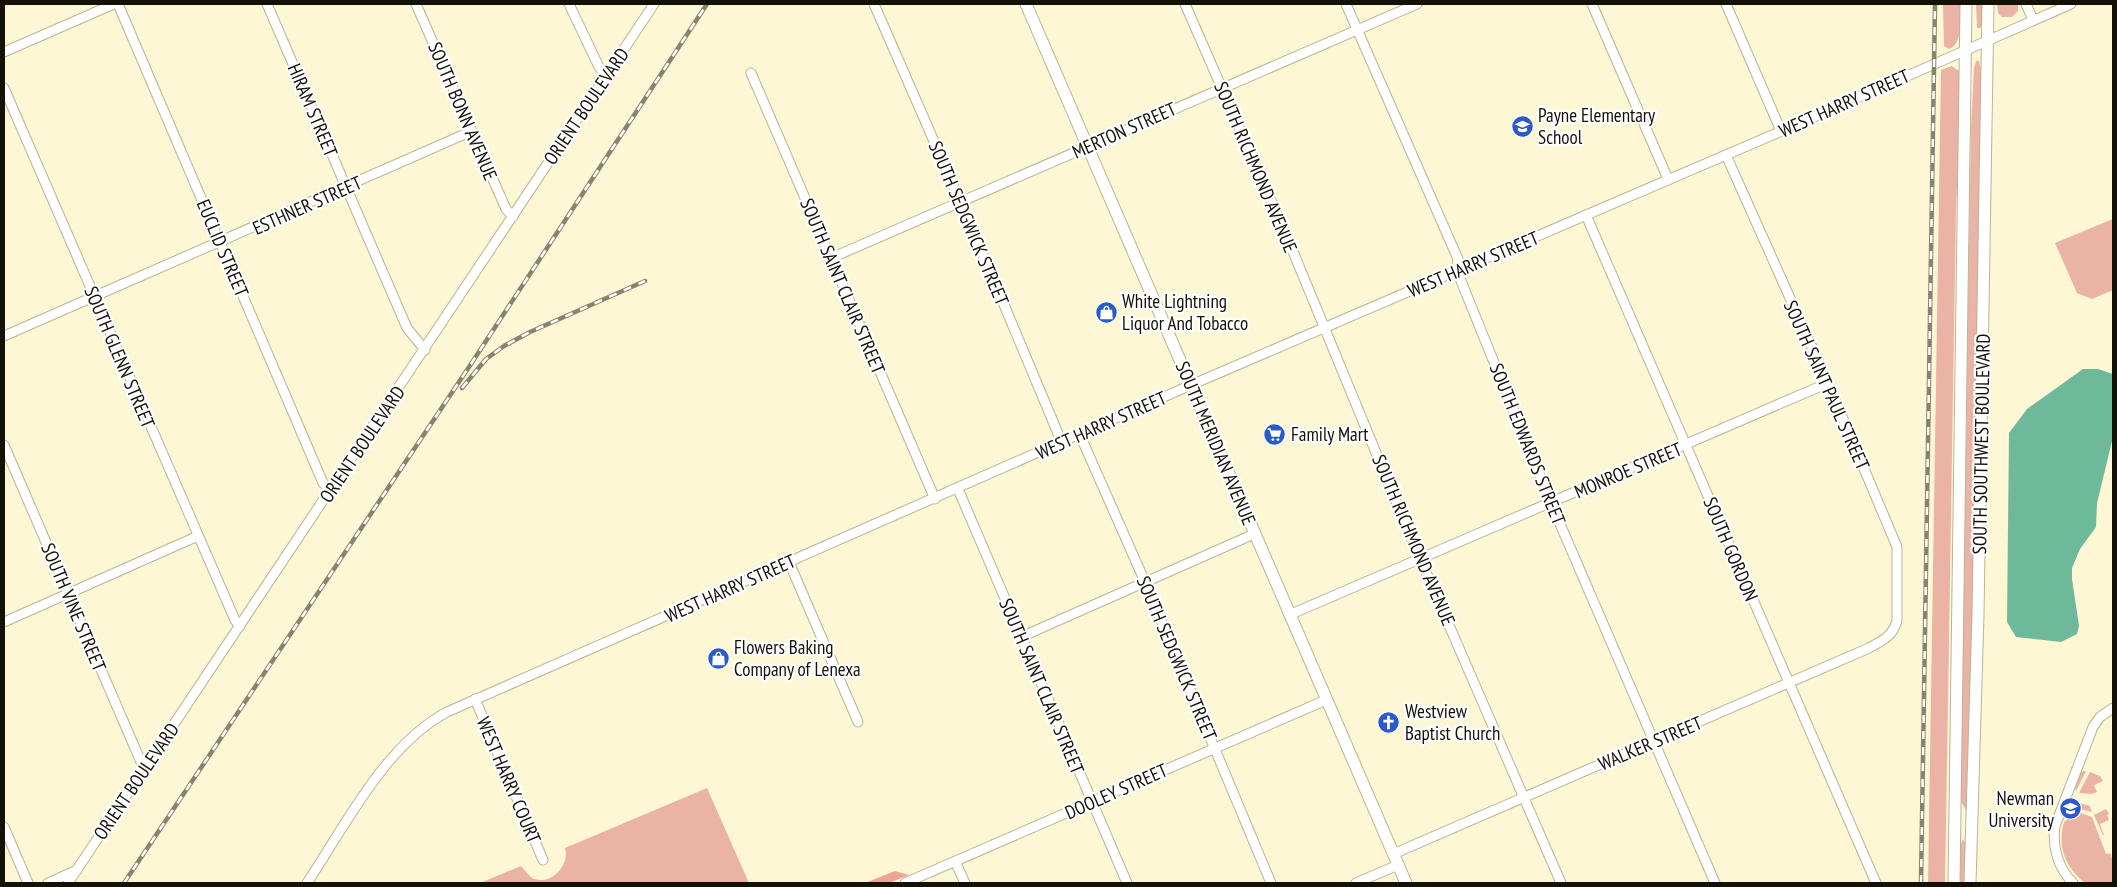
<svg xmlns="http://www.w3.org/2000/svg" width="2117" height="887" font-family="'PT Sans Narrow',sans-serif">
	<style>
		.green { fill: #ebb3a6 }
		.forest { fill: #eca595 }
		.water { fill: #6eb999 }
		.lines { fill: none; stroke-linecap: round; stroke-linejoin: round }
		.minor-casing { stroke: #bab493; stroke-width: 11 }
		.major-casing { stroke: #bab493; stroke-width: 13 }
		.minor { stroke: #fff; stroke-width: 9 }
		.major { stroke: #fff; stroke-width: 11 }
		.rail-casing { stroke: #88836d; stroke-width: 4.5 }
		.rail { stroke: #fff; stroke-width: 2.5; stroke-dasharray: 8; stroke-linecap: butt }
		.labels { text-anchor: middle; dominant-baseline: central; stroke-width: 4.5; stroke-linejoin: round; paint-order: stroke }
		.street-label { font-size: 19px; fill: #141106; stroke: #fff }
		.poi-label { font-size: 19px; fill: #141106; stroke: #fff; text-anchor: start }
	</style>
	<rect width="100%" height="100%" fill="#fdf7d5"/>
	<g class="green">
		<path d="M1943,4H1960C1960,17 1964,43 1949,49L1944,46Z"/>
		<path d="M1976,4H1984L1982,26L1980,28H1977Z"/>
		<path d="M1997,4H2018V11L2012,17H2002L1998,13Z"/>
		<path d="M1977,60L1979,61L1983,78L1975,561L1966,810L1960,800L1971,128L1974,67Z"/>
		<path d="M1952,66L1960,72L1961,97L1956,208L1945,883H1928L1941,70Z"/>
		<path d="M2113,219V290L2092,299L2077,293L2055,243Z"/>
		<path d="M2083,771H2086L2076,791C2073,786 2078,774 2083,771Z"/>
		<path d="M2090,772L2100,776L2103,781L2094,785L2097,792L2092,794L2079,793Z"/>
		<path d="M707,788L749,883H480L521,866C524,869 528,875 532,878C551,887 570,865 565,848Z"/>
		<path d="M2076,802L2090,806L2092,812L2073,807Z"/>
		<path d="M2106,809L2109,814L2107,815L2109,820L2100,824L2104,835H2103L2094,815Z"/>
		<path d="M2072,810L2092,817L2106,854L2110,853L2113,860V883H2085C2065,867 2057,846 2064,822L2068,819Z"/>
		<path d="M1963,839L1967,847V883H1959V847Z"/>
	</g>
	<path class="forest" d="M895,871L909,875L889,883H865Z"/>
	<path class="water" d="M2083,369H2098L2113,374V437L2097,503L2096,527L2080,549L2072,568V579L2079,626L2077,634L2061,642L2016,637L2007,622L2009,433L2027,409Z"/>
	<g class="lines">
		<defs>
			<g id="minor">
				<path d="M118,4L323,483L331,490"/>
				<path d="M267,4L407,328L425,350"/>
				<path d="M416,4L506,209L513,217"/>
				<path d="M569,4L599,67L606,75"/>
				<path d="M874,4L971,226L1062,443"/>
				<path d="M1185,4L1287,237L1412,540L1561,883"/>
				<path d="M1346,4L1458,259L1457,271L1551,503L1715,883"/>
				<path d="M1592,4L1668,179"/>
				<path d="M1726,4L1781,131"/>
				<path d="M2026,4L2033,20"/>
				<path d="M4,52L114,4"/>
				<path d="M751,73L935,499"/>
				<path d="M4,88L235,620L240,626"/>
				<path d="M1586,215L1876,883"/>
				<path d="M831,258L1417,4"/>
				<path d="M4,336L472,131"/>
				<path d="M1080,435L1145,582L1271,883"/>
				<path d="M4,445L144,769"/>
				<path d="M958,489L1127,883"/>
				<path d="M789,562L858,722"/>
				<path d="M1289,615L1828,383"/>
				<path d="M4,622L198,536"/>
				<path d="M1021,637L1254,534"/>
				<path d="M475,699L543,860"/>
				<path d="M4,827L28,883"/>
				<path d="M1393,854L1869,648C1883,640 1892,637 1897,621V547L1828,383L1726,155"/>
				<path d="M955,861L965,883"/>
				<path d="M48,883L77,870"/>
				<path d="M68,883L654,4"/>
				<path d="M307,883C345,826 385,745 447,712L1191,385L1798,124L2071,4"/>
				<path d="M905,883L1326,700"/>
				<path d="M1356,883L1398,865"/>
				<path d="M2073,883C2058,868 2052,847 2055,826L2093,727L2100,717L2113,708"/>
			</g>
			<g id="major">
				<path d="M1026,4L1406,883"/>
				<path d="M1954,883L1966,4"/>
				<path d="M1970,883L1978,614L1988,4"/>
			</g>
		</defs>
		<use href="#minor" class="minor-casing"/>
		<use href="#major" class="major-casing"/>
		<use href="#minor" class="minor"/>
		<use href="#major" class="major"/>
		<defs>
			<g id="rail">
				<path d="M462,388L486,359L504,346L530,332L645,281"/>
				<path d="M124,883L469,367L707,4"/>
				<path d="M1921,883L1935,4"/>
			</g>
		</defs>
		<use href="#rail" class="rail-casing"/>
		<use href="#rail" class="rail"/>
	</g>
	<defs>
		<symbol id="school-disc" viewBox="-11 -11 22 22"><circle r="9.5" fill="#2a5ac9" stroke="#fff"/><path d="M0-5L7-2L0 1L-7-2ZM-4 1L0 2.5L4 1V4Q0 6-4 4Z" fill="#fff"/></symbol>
		<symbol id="shop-disc" viewBox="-11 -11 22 22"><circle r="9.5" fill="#2a5ac9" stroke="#fff"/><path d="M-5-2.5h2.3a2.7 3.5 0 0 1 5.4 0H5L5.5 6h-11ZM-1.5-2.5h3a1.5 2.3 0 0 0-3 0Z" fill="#fff"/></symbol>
		<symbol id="supermarket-disc" viewBox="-11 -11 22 22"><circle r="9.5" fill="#2a5ac9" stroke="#fff"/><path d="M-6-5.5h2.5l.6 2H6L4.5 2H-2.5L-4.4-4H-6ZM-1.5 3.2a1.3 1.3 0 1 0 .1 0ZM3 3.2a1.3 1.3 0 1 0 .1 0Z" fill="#fff"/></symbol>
		<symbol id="church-disc" viewBox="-11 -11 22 22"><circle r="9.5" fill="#2a5ac9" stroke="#fff"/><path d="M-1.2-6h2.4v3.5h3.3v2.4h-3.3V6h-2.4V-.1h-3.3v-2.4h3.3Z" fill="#fff"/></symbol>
		<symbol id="university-disc" viewBox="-11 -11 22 22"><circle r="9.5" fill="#2a5ac9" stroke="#fff"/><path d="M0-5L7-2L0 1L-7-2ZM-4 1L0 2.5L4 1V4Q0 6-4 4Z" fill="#fff"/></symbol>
	</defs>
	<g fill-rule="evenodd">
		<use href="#school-disc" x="1510" y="114" width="25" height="25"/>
		<use href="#shop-disc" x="1094" y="300" width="25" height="25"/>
		<use href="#supermarket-disc" x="1262" y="422" width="25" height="25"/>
		<use href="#shop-disc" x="706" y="646" width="25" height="25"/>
		<use href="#church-disc" x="1376" y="710" width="25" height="25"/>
		<use href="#university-disc" x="2058" y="796" width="25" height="25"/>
	</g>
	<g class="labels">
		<g class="street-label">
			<text transform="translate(1844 103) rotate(-24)">WEST HARRY STREET</text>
			<text transform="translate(586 106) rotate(-56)">ORIENT BOULEVARD</text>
			<text transform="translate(313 110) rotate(67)">HIRAM STREET</text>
			<text transform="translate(463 111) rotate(67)">SOUTH BONN AVENUE</text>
			<text transform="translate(1124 130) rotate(-24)">MERTON STREET</text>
			<text transform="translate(1256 167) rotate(67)">SOUTH RICHMOND AVENUE</text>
			<text transform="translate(307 205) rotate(-24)">ESTHNER STREET</text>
			<text transform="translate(969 223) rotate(67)">SOUTH SEDGWICK STREET</text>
			<text transform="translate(223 248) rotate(67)">EUCLID STREET</text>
			<text transform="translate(1473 264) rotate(-23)">WEST HARRY STREET</text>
			<text transform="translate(843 286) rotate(67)">SOUTH SAINT CLAIR STREET</text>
			<text transform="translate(120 357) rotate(67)">SOUTH GLENN STREET</text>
			<text transform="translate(1827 385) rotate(66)">SOUTH SAINT PAUL STREET</text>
			<text transform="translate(1101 425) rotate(-24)">WEST HARRY STREET</text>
			<text transform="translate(1216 443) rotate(67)">SOUTH MERIDIAN AVENUE</text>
			<text transform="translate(362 444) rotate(-56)">ORIENT BOULEVARD</text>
			<text transform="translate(1528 444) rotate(68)">SOUTH EDWARDS STREET</text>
			<text transform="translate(1981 444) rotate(-89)">SOUTH SOUTHWEST BOULEVARD</text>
			<text transform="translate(1628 470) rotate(-23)">MONROE STREET</text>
			<text transform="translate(1414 540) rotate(67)">SOUTH RICHMOND AVENUE</text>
			<text transform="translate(1731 549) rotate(67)">SOUTH GORDON</text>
			<text transform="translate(730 588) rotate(-24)">WEST HARRY STREET</text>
			<text transform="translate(74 607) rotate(67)">SOUTH VINE STREET</text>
			<text transform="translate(1177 658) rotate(67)">SOUTH SEDGWICK STREET</text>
			<text transform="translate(1042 686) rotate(67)">SOUTH SAINT CLAIR STREET</text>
			<text transform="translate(1650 743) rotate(-23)">WALKER STREET</text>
			<text transform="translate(509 780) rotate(67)">WEST HARRY COURT</text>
			<text transform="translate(136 781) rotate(-56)">ORIENT BOULEVARD</text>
			<text transform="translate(1116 791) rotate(-24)">DOOLEY STREET</text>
		</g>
		<g class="poi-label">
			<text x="1538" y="115">Payne Elementary<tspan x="1538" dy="22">School</tspan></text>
			<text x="1122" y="301">White Lightning<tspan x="1122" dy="22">Liquor And Tobacco</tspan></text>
			<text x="1291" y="434">Family Mart</text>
			<text x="734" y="647">Flowers Baking<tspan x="734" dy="22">Company of Lenexa</tspan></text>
			<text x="1405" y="711">Westview<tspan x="1405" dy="22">Baptist Church</tspan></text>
			<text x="2054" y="798" text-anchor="end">Newman<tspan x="2054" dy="22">University</tspan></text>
		</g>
	</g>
	<rect width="2117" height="887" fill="none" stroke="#141106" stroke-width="10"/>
</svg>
